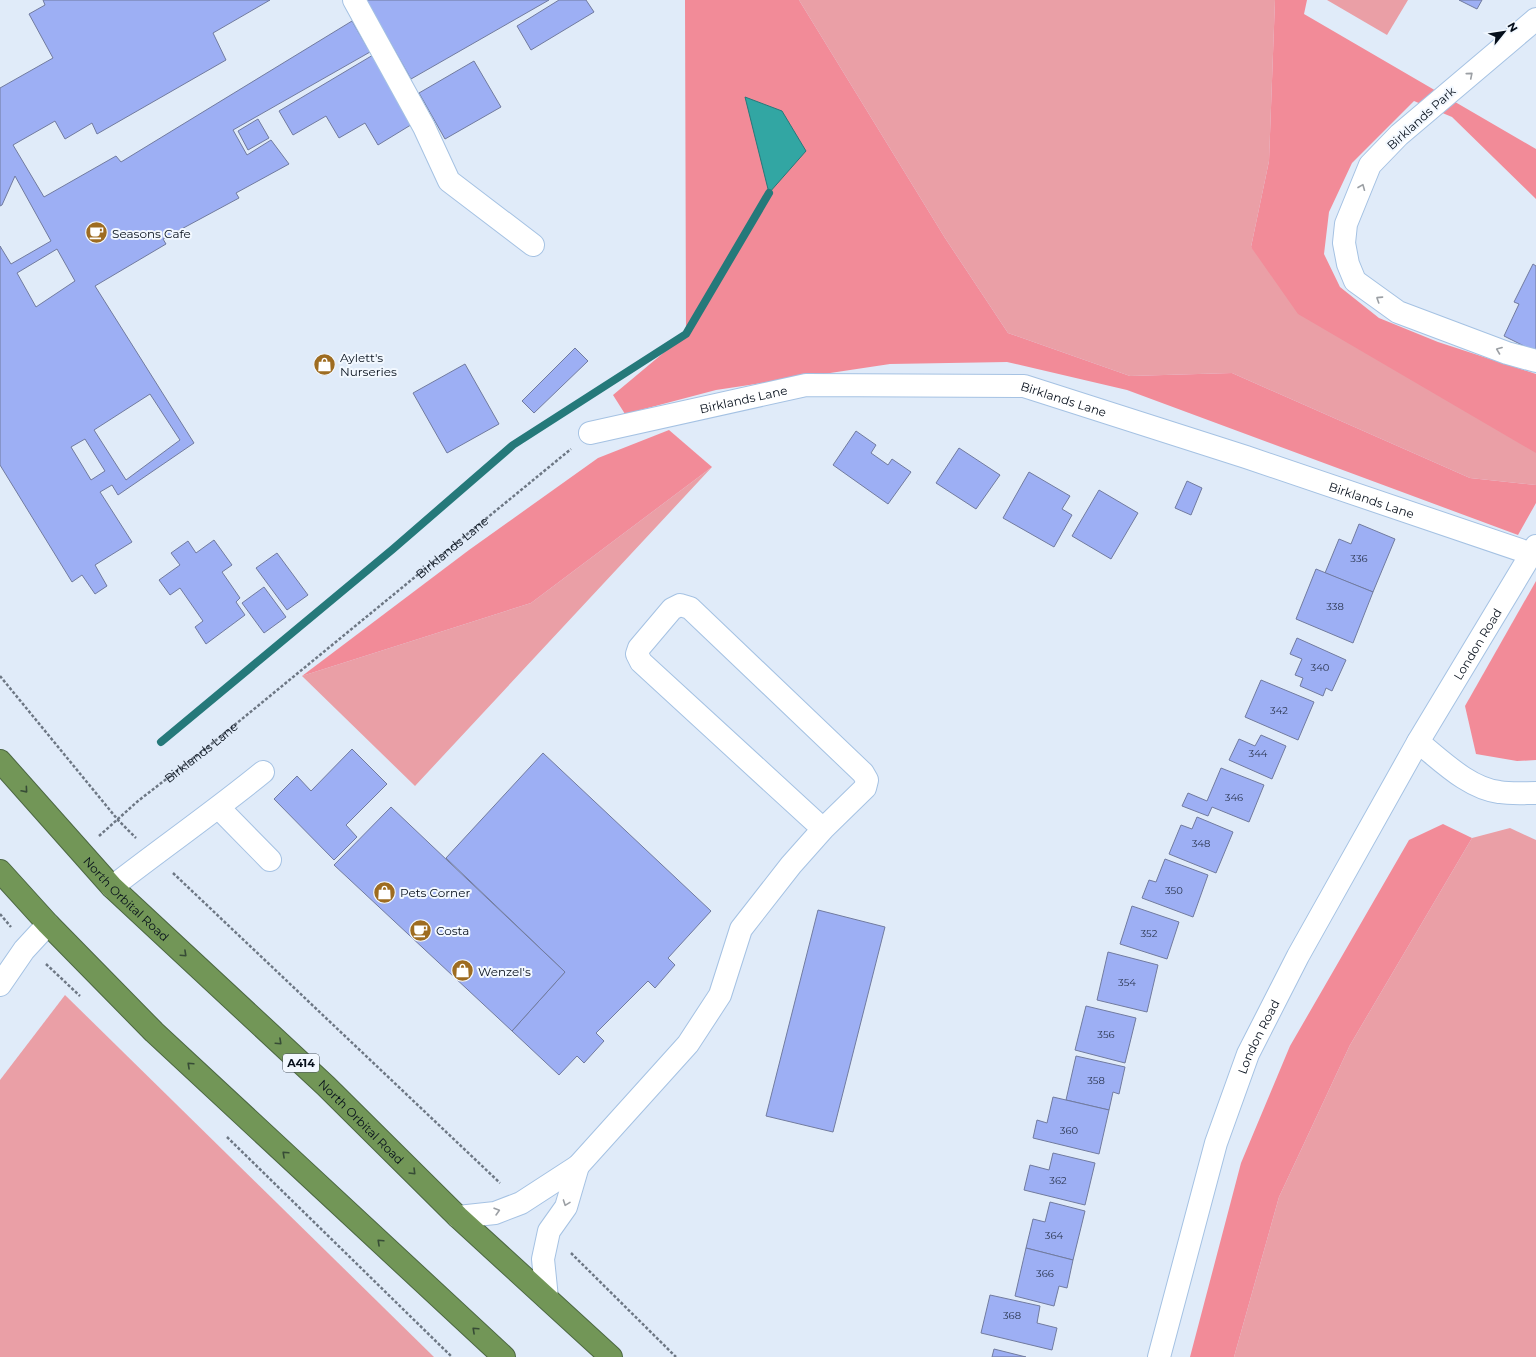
<svg xmlns="http://www.w3.org/2000/svg" width="1536" height="1357" font-family="Montserrat,sans-serif">
	<style>
		.green { fill: #ea9fa6 }
		.forest { fill: #f28b98 }
		.water { fill: #32a6a3; stroke: #25797a }
		.lines { fill: none; stroke-linecap: round; stroke-linejoin: round }
		.stream { stroke: #25797a; stroke-width: 8 }
		.building { fill: #9daff4; stroke: #717b9f; fill-rule: evenodd }
		.minor-casing { stroke: #a5c2e3; stroke-width: 24 }
		.highway-casing { stroke: #4c6742; stroke-width: 24 }
		.path { stroke: #6d7784; stroke-width: 2.5; stroke-dasharray: 3 2; stroke-linecap: butt }
		.minor { stroke: #fff; stroke-width: 22 }
		.highway { stroke: #729657; stroke-width: 22 }
		.oneway { stroke: #9b9fa4 }
		.oneway2 { stroke: #374c36 }
		.labels { text-anchor: middle; dominant-baseline: central; stroke-width: 4; stroke-linejoin: round; paint-order: stroke }
		.number-label { font-size: 10px; fill: #2c3751 }
		.shield { fill: #f2f8ff; stroke: #4d555f; stroke-width: 1 }
		.shield-label { font-size: 11px; font-weight: bold; fill: #060f1b }
		.street-label { font-size: 12px; fill: #060f1b; stroke: #f2f8ff }
		.poi-label { font-size: 12px; fill: #060f1b; stroke: #f2f8ff; text-anchor: start }
	</style>
	<rect width="100%" height="100%" fill="#e0ebf9"/>
	<g class="green">
		<path d="M799,0H1275L1269,161L1251,247L1536,452V485L1470,478L1232,373L1130,376L1008,333L945,238Z"/>
		<path d="M1327,0H1408L1387,35Z"/>
		<path d="M712,467L415,786L302,676L531,603Z"/>
		<path d="M1510,828L1536,840V1357H1234L1279,1197L1350,1045L1472,838Z"/>
		<path d="M65,995L434,1357H0V1080Z"/>
	</g>
	<g class="forest">
		<path d="M685,0H799L945,238L1008,333L1130,376L1232,373L1470,478L1536,485V503L1518,535L1127,390L1007,362L890,364L716,390L625,414L613,395L686,334Z"/>
		<path d="M1275,0H1307L1304,14L1536,149V199L1452,117L1414,101L1352,163L1329,212L1324,254L1340,287L1379,318L1438,342L1536,374V453L1298,314L1251,247L1269,161Z"/>
		<path d="M669,430L712,467L531,603L302,676L469,550L598,458Z"/>
		<path d="M1536,581V760L1517,761L1476,754L1465,706Z"/>
		<path d="M1443,824L1472,838L1350,1045L1279,1197L1234,1357H1190L1241,1163L1290,1046L1409,840Z"/>
	</g>
	<path class="water" d="M745,97L782,111L806,151L769,193Z"/>
	<g class="lines">
		<path class="stream" d="M161,742L393,549L513,445L686,334L769,193"/>
	</g>
	<g class="building">
		<path d="M43,0H270L213,33L226,60L97,134L92,123L65,139L55,121L13,145L44,197L116,156L121,162L352,21L370,52L233,130L247,155L271,140L289,164L236,193L239,198L163,239L166,244L95,286L194,443L118,495L112,485L100,492L132,542L95,565L107,586L95,594L82,575L72,582L0,465V246L11,264L51,241L15,176L2,205L0,206V88L53,58L29,14L45,5ZM57,249L75,281L36,307L17,273ZM150,394L180,440L126,480L94,430ZM85,439L105,471L91,480L71,447Z"/>
		<path d="M366,0H549L411,79Z"/>
		<path d="M559,0H586L594,12L531,50L517,26Z"/>
		<path d="M1459,0H1482L1477,9Z"/>
		<path d="M373,55L414,123L378,145L365,123L339,138L326,116L293,135L279,111Z"/>
		<path d="M474,61L501,107L445,139L419,93Z"/>
		<path d="M258,119L269,138L248,150L238,131Z"/>
		<path d="M1533,264L1536,266V352L1504,336L1519,304L1514,302Z"/>
		<path d="M575,348L588,361L534,413L522,401Z"/>
		<path d="M465,364L499,424L447,453L413,393Z"/>
		<path d="M856,431L876,445L871,453L888,465L892,459L911,472L888,504L833,465Z"/>
		<path d="M959,448L1000,475L976,509L936,483Z"/>
		<path d="M1029,472L1070,496L1062,509L1072,515L1054,547L1003,518Z"/>
		<path d="M1187,481L1202,488L1191,515L1175,508Z"/>
		<path d="M1099,490L1138,513L1111,559L1072,536Z"/>
		<path d="M1359,524L1395,539L1373,592L1325,573L1339,539L1351,544Z"/>
		<path d="M214,540L232,565L222,572L240,598L236,602L245,615L206,644L195,627L203,621L180,588L170,595L159,580L180,565L171,553L188,541L196,553Z"/>
		<path d="M277,553L308,595L287,610L256,568Z"/>
		<path d="M1316,569L1373,592L1353,643L1296,619Z"/>
		<path d="M264,587L286,617L264,633L242,603Z"/>
		<path d="M1297,638L1346,660L1332,691L1326,688L1323,696L1300,686L1303,678L1295,675L1302,659L1290,654Z"/>
		<path d="M1261,680L1314,702L1298,740L1245,717Z"/>
		<path d="M1261,735L1286,746L1272,779L1229,760L1239,739L1255,746Z"/>
		<path d="M352,749L387,784L346,825L357,837L334,860L274,799L297,776L311,791Z"/>
		<path d="M543,753L711,911L668,958L675,965L655,988L648,981L596,1033L604,1041L584,1063L577,1056L559,1075L512,1031L565,972L446,858Z"/>
		<path d="M1221,768L1264,785L1249,822L1212,807L1208,816L1182,806L1188,793L1207,801Z"/>
		<path d="M391,807L565,972L512,1031L334,865Z"/>
		<path d="M1197,817L1233,832L1216,873L1169,854L1181,825L1192,829Z"/>
		<path d="M1165,859L1208,875L1193,917L1142,898L1149,880L1156,882Z"/>
		<path d="M1132,906L1179,922L1167,959L1120,944Z"/>
		<path d="M818,910L885,927L833,1132L766,1116Z"/>
		<path d="M1108,952L1158,965L1147,1012L1097,1000Z"/>
		<path d="M1086,1006L1136,1018L1125,1063L1075,1050Z"/>
		<path d="M1076,1056L1125,1067L1119,1094L1113,1092L1109,1110L1066,1100Z"/>
		<path d="M1053,1097L1109,1110L1099,1154L1033,1138L1037,1120L1047,1123Z"/>
		<path d="M1053,1153L1095,1163L1085,1205L1024,1190L1030,1165L1049,1170Z"/>
		<path d="M1050,1202L1085,1211L1073,1260L1026,1248L1033,1219L1045,1222Z"/>
		<path d="M1026,1248L1073,1260L1067,1288L1059,1286L1054,1306L1015,1296Z"/>
		<path d="M990,1295L1040,1306L1037,1323L1057,1328L1052,1350L981,1333Z"/>
		<path d="M994,1349L1026,1357H992Z"/>
	</g>
	<g class="lines">
		<defs>
			<g id="minor">
				<path d="M354,0L424,127L449,181L533,245"/>
				<path d="M1536,19L1399,135L1370,165L1346,224L1344,243L1348,264L1355,281L1398,312L1507,353L1536,361"/>
				<path id="s2" d="M590,433L806,385L1024,386L1246,457L1532,554"/>
				<path d="M1418,742C1441,760 1468,788 1499,792C1511,794 1524,793 1536,793"/>
				<path d="M219,808L270,860"/>
				<path d="M112,887C162,848 214,812 263,772"/>
				<path d="M0,985L24,950L48,924"/>
				<path d="M458,1217L495,1213L521,1203L578,1166L688,1044L720,995L741,929L791,865L823,829L865,788L867,780L863,773L690,608L680,605L672,609L639,648L637,654L641,662L823,829"/>
				<path d="M547,1298L543,1259L549,1231L566,1207L578,1166"/>
				<path id="s3" d="M1159,1357L1216,1143L1248,1054L1298,956L1418,742L1536,546"/>
			</g>
			<g id="highway">
				<path id="s4" d="M0,761L112,887L326,1086L458,1217L611,1357"/>
				<path d="M0,871L48,924L154,1032L504,1357"/>
			</g>
		</defs>
		<use href="#minor" class="minor-casing"/>
		<use href="#highway" class="highway-casing"/>
		<g class="path">
			<path d="M0,676L118,820L136,838"/>
			<path id="s1" d="M99,836L138,801L209,746L571,449"/>
			<path d="M173,873L500,1183"/>
			<path d="M0,914L11,927"/>
			<path d="M46,964L80,996"/>
			<path d="M227,1137L452,1357"/>
			<path d="M571,1253L676,1357"/>
		</g>
		<use href="#minor" class="minor"/>
		<use href="#highway" class="highway"/>
	</g>
	<defs><path id="oneway-chevron" d="M-2-3.5L2.5 0L-2 3.5" fill="none" stroke-width="1.6" stroke-linecap="round" stroke-linejoin="round"/></defs>
	<g class="oneway">
		<use href="#oneway-chevron" transform="translate(1470 75) rotate(-40)"/>
		<use href="#oneway-chevron" transform="translate(1362 187) rotate(-68)"/>
		<use href="#oneway-chevron" transform="translate(1379 299) rotate(-147)"/>
		<use href="#oneway-chevron" transform="translate(1499 350) rotate(-159)"/>
		<use href="#oneway-chevron" transform="translate(566 1203) rotate(110)"/>
		<use href="#oneway-chevron" transform="translate(497 1211) rotate(-16)"/>
	</g>
	<g class="oneway2">
		<use href="#oneway-chevron" transform="translate(25 790) rotate(49)"/>
		<use href="#oneway-chevron" transform="translate(184 954) rotate(43)"/>
		<use href="#oneway-chevron" transform="translate(279 1042) rotate(43)"/>
		<use href="#oneway-chevron" transform="translate(190 1065) rotate(-137)"/>
		<use href="#oneway-chevron" transform="translate(285 1154) rotate(-137)"/>
		<use href="#oneway-chevron" transform="translate(413 1172) rotate(45)"/>
		<use href="#oneway-chevron" transform="translate(380 1242) rotate(-137)"/>
		<use href="#oneway-chevron" transform="translate(475 1330) rotate(-137)"/>
	</g>
	<defs>
		<symbol id="cafe-disc" viewBox="-11 -11 22 22"><circle r="9.5" fill="#9e6c21" stroke="#f2f8ff"/><path d="M-5.5-4.5H6V0H3Q3 3.5 0 3.5H-2.5Q-5.5 3.5-5.5 0ZM3-3.2v2h1.7v-2ZM-6 4.5H4V6H-6Z" fill="#fff"/></symbol>
		<symbol id="shop-disc" viewBox="-11 -11 22 22"><circle r="9.5" fill="#9e6c21" stroke="#f2f8ff"/><path d="M-5-2.5h2.3a2.7 3.5 0 0 1 5.4 0H5L5.5 6h-11ZM-1.5-2.5h3a1.5 2.3 0 0 0-3 0Z" fill="#fff"/></symbol>
	</defs>
	<g fill-rule="evenodd">
		<use href="#cafe-disc" x="84" y="220" width="25" height="25"/>
		<use href="#shop-disc" x="312" y="352" width="25" height="25"/>
		<use href="#shop-disc" x="372" y="880" width="25" height="25"/>
		<use href="#cafe-disc" x="408" y="918" width="25" height="25"/>
		<use href="#shop-disc" x="450" y="958" width="25" height="25"/>
	</g>
	<g class="labels">
		<g class="number-label">
			<text x="1359" y="558">336</text>
			<text x="1335" y="606">338</text>
			<text x="1320" y="667">340</text>
			<text x="1279" y="710">342</text>
			<text x="1258" y="753">344</text>
			<text x="1234" y="797">346</text>
			<text x="1201" y="843">348</text>
			<text x="1174" y="890">350</text>
			<text x="1149" y="933">352</text>
			<text x="1127" y="982">354</text>
			<text x="1106" y="1034">356</text>
			<text x="1096" y="1080">358</text>
			<text x="1069" y="1130">360</text>
			<text x="1058" y="1180">362</text>
			<text x="1054" y="1235">364</text>
			<text x="1045" y="1273">366</text>
			<text x="1012" y="1315">368</text>
		</g>
		<rect class="shield" x="283" y="1054" width="36" height="18" rx="3"/>
		<g class="shield-label">
			<text x="301" y="1063">A414</text>
		</g>
		<g class="street-label">
			<text transform="translate(1421 118) rotate(-42)">Birklands Park</text>
			<text stroke="none"><textPath href="#s2" startOffset="157">Birklands Lane</textPath></text>
			<text stroke="none"><textPath href="#s2" startOffset="481">Birklands Lane</textPath></text>
			<text stroke="none"><textPath href="#s2" startOffset="805">Birklands Lane</textPath></text>
			<text stroke="none"><textPath href="#s1" startOffset="456">Birklands Lane</textPath></text>
			<text stroke="none"><textPath href="#s3" startOffset="786">London Road</textPath></text>
			<text stroke="none"><textPath href="#s1" startOffset="132">Birklands Lane</textPath></text>
			<text stroke="none"><textPath href="#s4" startOffset="187">North Orbital Road</textPath></text>
			<text stroke="none"><textPath href="#s3" startOffset="336">London Road</textPath></text>
			<text stroke="none"><textPath href="#s4" startOffset="511">North Orbital Road</textPath></text>
		</g>
		<g class="poi-label">
			<text x="112" y="233">Seasons Cafe</text>
			<text x="340" y="357">Aylett's<tspan x="340" dy="14">Nurseries</tspan></text>
			<text x="400" y="892">Pets Corner</text>
			<text x="436" y="930">Costa</text>
			<text x="478" y="971">Wenzel's</text>
		</g>
	</g>
	<g transform="translate(1504 32) rotate(60)" stroke="#f2f8ff" stroke-width="3" paint-order="stroke">
	<path d="M0-3L7 15L0 10L-7 15Z" fill="#060f1b"/>
	<text y="-6" font-size="11" font-weight="bold" text-anchor="middle" fill="#060f1b">N</text>
	</g>
</svg>
